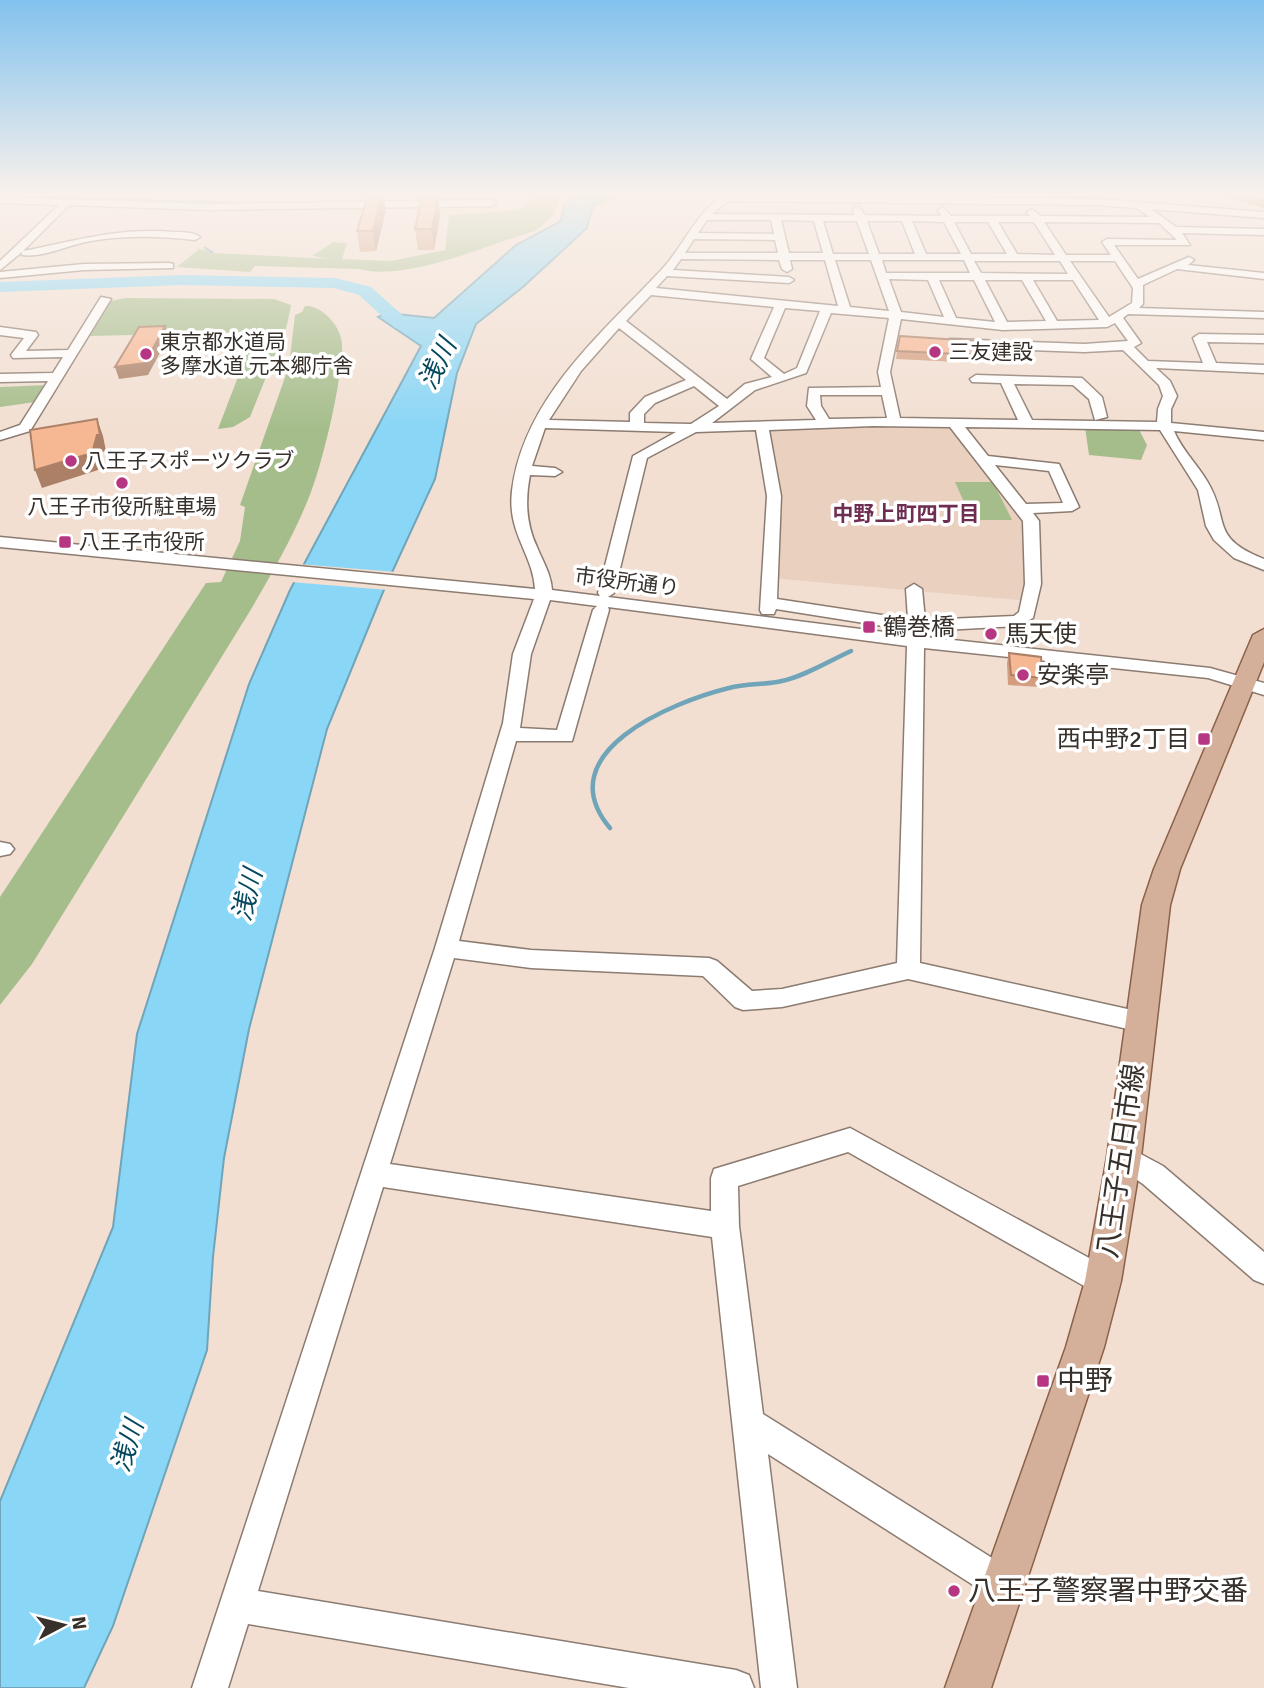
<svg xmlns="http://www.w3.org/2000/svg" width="1264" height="1688" font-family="Signika,'Noto Sans JP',sans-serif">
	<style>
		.built { fill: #ead0bf }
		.green { fill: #a5bd8b }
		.water { fill: #89d6f6; stroke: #70a4b9; stroke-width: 2 }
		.pier { fill: #f2dfd2 }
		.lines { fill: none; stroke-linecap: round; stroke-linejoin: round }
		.stream-far1 { stroke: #70a4b9; stroke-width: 2.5 }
		.stream { stroke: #70a4b9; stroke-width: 4.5 }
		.river { fill: #89d6f6; fill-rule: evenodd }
		.minor-casing { stroke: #8c7b70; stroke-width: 3 }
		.major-casing { stroke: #8b6148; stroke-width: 3 }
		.highway-casing { stroke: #8b6148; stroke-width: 2 }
		.minor { fill: #fff; fill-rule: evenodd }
		.major { fill: #d4b09b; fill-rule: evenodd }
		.highway { fill: #b87c58; fill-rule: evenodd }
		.wall { fill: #d49d7e }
		.shaded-wall { fill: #ac8067 }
		.building { fill: #f6b793; stroke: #ac8067; stroke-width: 2 }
		.poi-dot { fill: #b73681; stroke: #fff; stroke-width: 2.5 }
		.labels { text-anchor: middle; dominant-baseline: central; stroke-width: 7; stroke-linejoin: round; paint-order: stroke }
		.far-poi-label { font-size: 21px; fill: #37302b; stroke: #fff; text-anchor: start }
		.far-neighbourhood-label { font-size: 21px; font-weight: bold; fill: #6e2e51; stroke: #fff }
		.far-street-label { font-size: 21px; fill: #37302b; stroke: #fff }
		.poi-label { font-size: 24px; fill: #37302b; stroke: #fff; text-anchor: start }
		.water-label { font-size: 26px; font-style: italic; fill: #05495f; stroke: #fff }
		.near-street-label { font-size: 28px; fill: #37302b; stroke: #fff }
		.near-poi-label { font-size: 28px; fill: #37302b; stroke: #fff; text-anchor: start }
	</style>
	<rect width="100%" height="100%" fill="#f2dfd2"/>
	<path class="built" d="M955,424L1024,509L1029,601L771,578L774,496L762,427Z"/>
	<g class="green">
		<path d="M541,192H562L552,217L535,231C487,245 406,282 359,269L255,266L250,272L177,267L199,249L215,253L332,259L312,256L333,242L347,243L342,259L391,261L445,250L449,215L518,210Z"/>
		<path d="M125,298L274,299L291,305L287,325L250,417L233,427L218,429L254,335L248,332L90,336L111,301Z"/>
		<path d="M305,306C323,305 342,328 342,345C343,377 323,462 311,492C295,534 272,573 250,611L32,964L0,1005V897L206,583L221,582L240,541L245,507L240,505L289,366L295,315L302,312Z"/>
		<path d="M47,385L35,402L0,407V387Z"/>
		<path d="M1137,426L1147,445L1141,460L1089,455L1085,427Z"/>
		<path d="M955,482H993L1012,520H972Z"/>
	</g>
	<path class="water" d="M602,192H623L593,206L587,228L523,287L476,324L457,373L435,479L383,592L327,729L249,1029L224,1158L213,1257L207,1350L113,1626L84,1688H0V1501L113,1227L137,1034L249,684L290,590L421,346L378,317L387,313L434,318L516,245L561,221L564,205Z"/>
	<path class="pier" d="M299,564L396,572L388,590L290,582Z"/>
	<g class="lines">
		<g class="stream-far1">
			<path d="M65,195L68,198L247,203"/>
			<path d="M205,248L212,252"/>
		</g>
		<path class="stream" d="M610,828C547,753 672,702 729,688C746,683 765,685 782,681C805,676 829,661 851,651"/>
		<g class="river">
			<path d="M568,192H582L586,222L569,241L563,243L555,238L570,221Z"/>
			<path d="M182,275L335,278L371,287L407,319H427L436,325L427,331L395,328L359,295L334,288L182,285L0,292V282Z"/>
		</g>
		<defs>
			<g id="minor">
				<path d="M730,192H742L739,195L1097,199L1264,212V218L1151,209L1176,227L1264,229V235L1182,233L1190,245H1114L1138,279L1189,257L1194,260L1188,265L1264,273V279L1177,269L1143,285V304L1139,308L1264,312V318L1128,314L1123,318L1141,343L1134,347L1148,361L1203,363L1193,338L1199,334L1264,335V343L1207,342L1216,363L1264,365V373L1156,368L1170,381L1177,396L1171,409V423L1264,432V440L1174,431C1182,450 1197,464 1207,481C1231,520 1208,537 1264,559V570L1234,558L1214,540L1206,526L1198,490L1160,430L965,427L988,456L1059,464L1079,507L1072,511L1033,513L1039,521L1041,584L1033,618L1018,626L925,631V637L1210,668L1264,683V695L1208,678L924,648L920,963L1141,1012L1150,1015L1153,1022L1150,1029L1141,1032L908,979L782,1007L743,1010L735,1007L703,976L531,968L454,958L390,1164L711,1211V1178L714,1169L850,1128L1113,1271L1117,1281L1113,1291L1103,1295L1093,1291L848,1152L738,1186L739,1226L763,1414L1016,1573L1021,1585L1016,1597L1004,1602L992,1597L768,1454L797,1688H761L712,1237L383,1187L258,1591L736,1670L749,1675L754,1688H629L248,1624L228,1688H192L435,948L503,723L513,654L534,599L0,547V537L535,589C533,554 507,533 512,491C524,396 604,332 664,267C687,241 697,209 730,192ZM728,201L1097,205L1136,208L1150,217L1040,216L1032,209L1027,212L1030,216H951L943,207L938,210L941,216L865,215L858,206L853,209L855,215L712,214ZM707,220H771L774,234L698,233ZM781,220L814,221L823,253H789ZM823,221H857L869,254H833ZM867,221H902L915,254H879ZM912,221L944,222L961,254H926ZM954,222H988L1007,254H971ZM998,222H1034L1055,255L1017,254ZM1044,222L1159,223L1177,240L1107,239L1102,242L1111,255H1066ZM694,239L775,240L778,253H685ZM681,259L779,260L782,269L787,272L792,269L790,260H825L838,306L656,288L667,276L789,283L794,280L789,277L673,270ZM835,260H871L889,311L850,307ZM882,260H964L970,273H886ZM974,261H1060L1068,274L981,273ZM1070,261H1115L1133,288L1132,303L1109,317ZM889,279L928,280L944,317L901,312ZM939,280H974L995,322L956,318ZM985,280H1022L1046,321L1007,322ZM1033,280H1073L1099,320L1057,321ZM651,295L774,307L751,359L772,377L745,384L727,399L626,321ZM785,308L820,311L797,368L784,374L764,358ZM831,313L889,318L878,372L881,387L809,388L807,406L816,420L712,423L755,390L806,373ZM901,319L1003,330L1107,327L1115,323L1128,341L1084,344L950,339L944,343L950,347L1084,352L1123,350L1159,385L1163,396L1158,409L1157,422L1032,420L1014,384L1073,385L1089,399L1095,420L1107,417L1102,397L1082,378L976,375L970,379L972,382L1001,383L1018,420L900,418L890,372ZM619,328L686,380L645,397L630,413V422L549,420L581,371ZM694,386L719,406L691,424L644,423V414L655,403ZM820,395H882L887,418L829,419L821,406ZM873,426L950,427L1023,521L1025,584L1019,612L1014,616L925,620L922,589L914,584L906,589L908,619L777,599L781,496L769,430ZM545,428L676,432L633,456L598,593L600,596L552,590C551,574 543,562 537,547C526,524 525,500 530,475L555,476L562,472L555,468L532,466ZM756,430L767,496L760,610L762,614H774L776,609L908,630V635L608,597L614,593L647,458L696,432ZM995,465L1049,471L1063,503L1026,504ZM550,600L597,606L593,610L557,730L520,728L531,654ZM608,607L907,646L897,963L782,989L752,991L717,961L709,958L531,950L459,941L516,741H572L609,610Z"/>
				<path d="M0,197L207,204L492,200L497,203L492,206L207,210L69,205L23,251C76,241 118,227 174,232C183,232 193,232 200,237L195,240C161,236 126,235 91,241C69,244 45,258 22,255V252L0,270V261L59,205L0,203Z"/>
				<path d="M169,263L173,264V268L84,270L0,278V272L84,264Z"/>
				<path d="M101,297L111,299L30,431L0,440V432L20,425L48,381L0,382V374L53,373L63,357L13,358L11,355L24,338L0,335V327L36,332L38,335L26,351L68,350Z"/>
				<path d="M0,842L10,844L14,849L10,854L0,856Z"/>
				<path d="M1124,1145L1163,1166L1264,1252V1284L1254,1280L1143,1184L1115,1165L1111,1157L1115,1149Z"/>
			</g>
			<path id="major" d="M1264,629V662L1180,869L1170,905L1141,1157L1121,1281L1104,1347L991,1688H945L1066,1347L1085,1281L1107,1157L1142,905L1154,869L1253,635Z"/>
			<path id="highway" d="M1213,192H1237L1264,199V207Z"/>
		</defs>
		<use href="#minor" class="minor-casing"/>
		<use href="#major" class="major-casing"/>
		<use href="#highway" class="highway-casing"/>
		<use href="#minor" class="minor"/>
		<use href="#major" class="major"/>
		<use href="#highway" class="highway"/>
	</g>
	<g class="wall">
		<path d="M196,192H258V193L197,195Z"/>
		<path d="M358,192H383L386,210L376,251L360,252L357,231L368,196H358Z"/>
		<path d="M438,196L440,216L434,250H418L415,229Z"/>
		<path d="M897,351L980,355L978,363L896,359Z"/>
		<path d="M1009,653L1043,678L1040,687L1008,685L1007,663Z"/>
	</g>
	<g class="shaded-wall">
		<path d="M382,192L386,210L376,251L373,231Z"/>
		<path d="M438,196L440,216L434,250L432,229Z"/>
		<path d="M165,326L168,338L148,375L119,379L115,367Z"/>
		<path d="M97,419L103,436L106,451L102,452L98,470L42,488L35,470Z"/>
	</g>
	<g class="building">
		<path d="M369,192H382L373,231H357Z"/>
		<path d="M438,196L432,229H415L422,197Z"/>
		<path d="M165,326L145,363L115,367L139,327Z"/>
		<path d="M900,336L975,341L980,355L897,351Z"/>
		<path d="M97,419L100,435H97L92,453L35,470L30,430Z"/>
		<path d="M1009,653L1041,657L1043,678L1011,675Z"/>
	</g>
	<linearGradient id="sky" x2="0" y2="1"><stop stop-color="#82c2ee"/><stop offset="0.45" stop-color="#f9f1eb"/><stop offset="1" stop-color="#f9f1eb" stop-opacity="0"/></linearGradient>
	<rect width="1264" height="429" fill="url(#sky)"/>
	<g class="poi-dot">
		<circle cx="935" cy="352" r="7"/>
		<circle cx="146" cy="354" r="7"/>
		<circle cx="71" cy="461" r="7"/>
		<circle cx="122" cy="483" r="7"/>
		<rect x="58" y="535" width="14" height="14" rx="3.5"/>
		<rect x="862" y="620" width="14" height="14" rx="3.5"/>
		<circle cx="991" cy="634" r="7"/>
		<circle cx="1023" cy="675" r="7"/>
		<rect x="1197" y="732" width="14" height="14" rx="3.5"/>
		<rect x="1036" y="1374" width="14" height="14" rx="3.5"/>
		<circle cx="954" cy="1591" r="7"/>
	</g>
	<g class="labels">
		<g class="far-poi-label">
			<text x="160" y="342">東京都水道局<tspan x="160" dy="24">多摩水道 元本郷庁舎</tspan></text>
			<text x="949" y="352">三友建設</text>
			<text x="85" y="461">八王子スポーツクラブ</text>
			<text x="122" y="507" text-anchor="middle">八王子市役所駐車場</text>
			<text x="79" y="542">八王子市役所</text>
		</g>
		<g class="far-neighbourhood-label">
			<text x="906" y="514">中野上町四丁目</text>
		</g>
		<g class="far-street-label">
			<text transform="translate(627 582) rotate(7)">市役所通り</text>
		</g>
		<g class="poi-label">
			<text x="883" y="627">鶴巻橋</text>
			<text x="1005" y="634">馬天使</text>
			<text x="1037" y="675">安楽亭</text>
			<text x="1190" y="739" text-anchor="end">西中野2丁目</text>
		</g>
		<g class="water-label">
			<text transform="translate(438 364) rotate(-64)">浅川</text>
			<text transform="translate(248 895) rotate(-76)">浅川</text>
			<text transform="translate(128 1446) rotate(-73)">浅川</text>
		</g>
		<g class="near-street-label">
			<text transform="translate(1121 1161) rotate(-82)">八王子五日市線</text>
		</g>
		<g class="near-poi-label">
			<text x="1057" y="1381">中野</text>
			<text x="968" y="1591">八王子警察署中野交番</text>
		</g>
	</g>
	<g transform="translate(63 1625) rotate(83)" stroke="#ffffff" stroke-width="5" paint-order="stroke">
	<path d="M0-5L12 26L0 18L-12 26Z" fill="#37302b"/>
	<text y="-10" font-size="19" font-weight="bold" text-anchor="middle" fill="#37302b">N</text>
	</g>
</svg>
